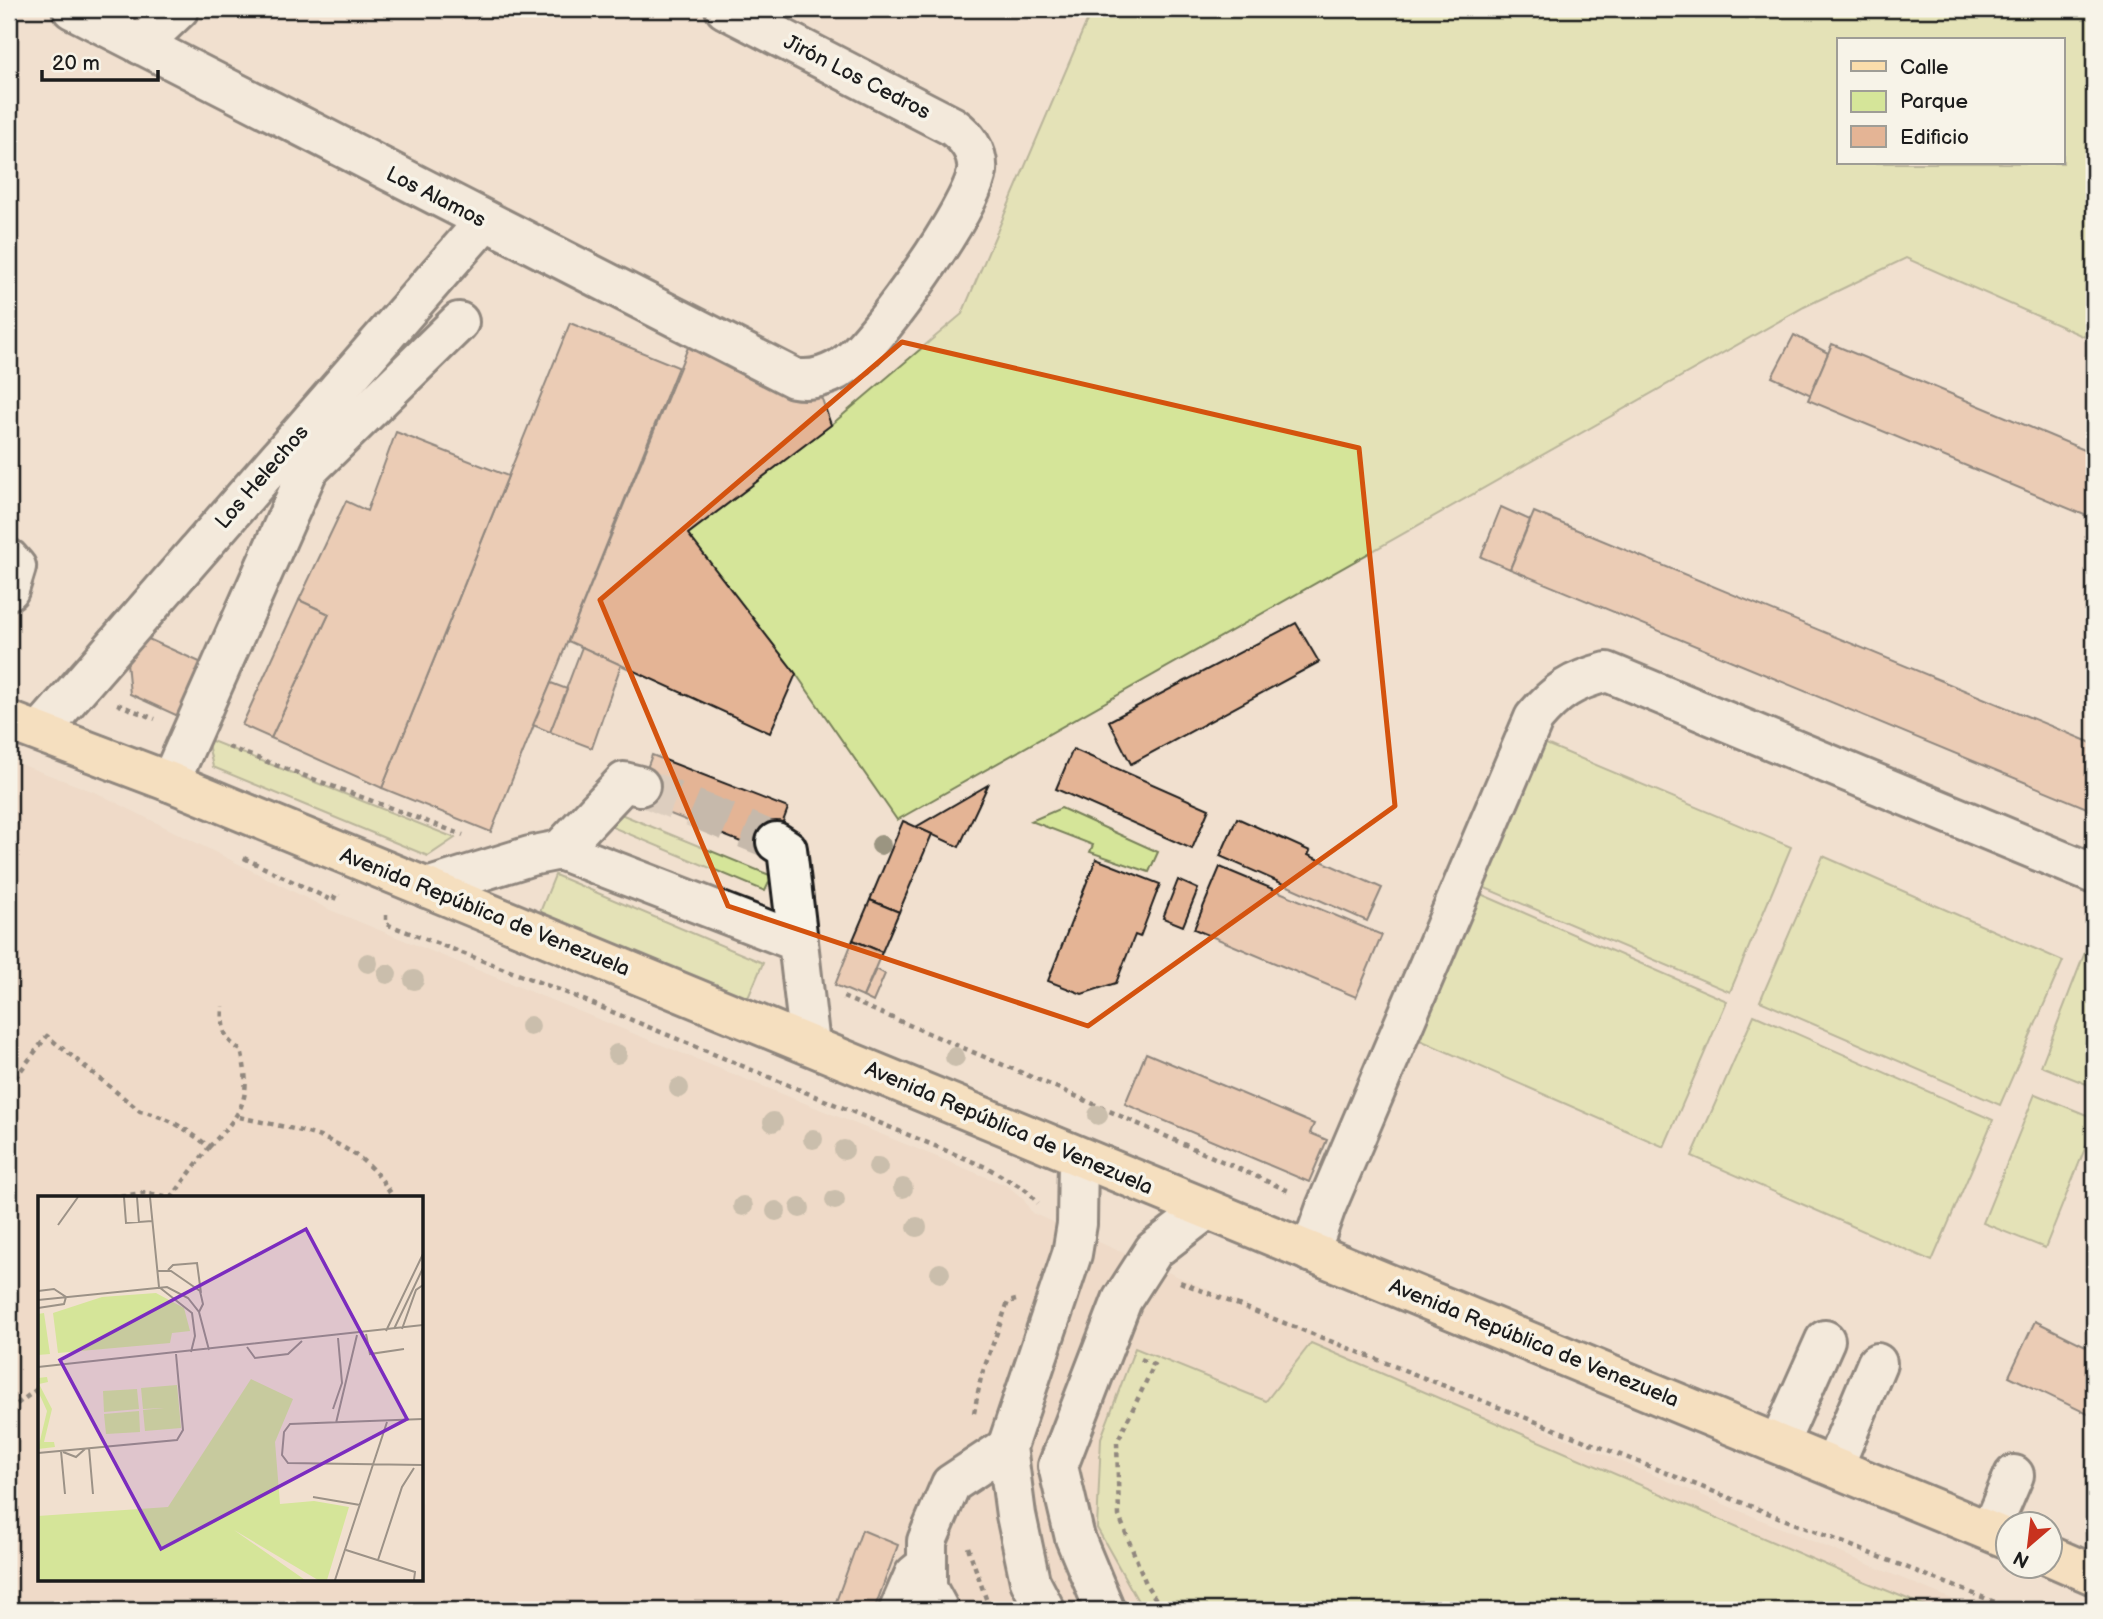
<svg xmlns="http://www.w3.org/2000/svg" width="2103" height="1619" font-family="'Balsamiq Sans',sans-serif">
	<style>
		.built { fill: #edd3be; fill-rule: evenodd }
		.green { fill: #d5e599; stroke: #78805a; stroke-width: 2; fill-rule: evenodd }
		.building { fill: #e4b495; stroke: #1c1c1c; stroke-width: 2 }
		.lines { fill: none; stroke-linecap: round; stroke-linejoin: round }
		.minor-tunnel { stroke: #c6b9ab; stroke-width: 38; stroke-dasharray: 38 19; stroke-linecap: butt }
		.minor-casing { stroke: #1c1c1c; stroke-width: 44 }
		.major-casing { stroke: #1c1c1c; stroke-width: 44 }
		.path { stroke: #1c1c1c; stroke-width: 4.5; stroke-dasharray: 5 5; stroke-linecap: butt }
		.minor { stroke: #f7f3e8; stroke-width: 38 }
		.major { stroke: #fbddab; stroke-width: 38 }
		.tree { fill: #9b9581 }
		.marked { fill: none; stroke: #d4530e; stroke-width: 5; stroke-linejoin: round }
		.labels { text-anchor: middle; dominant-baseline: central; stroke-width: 7; stroke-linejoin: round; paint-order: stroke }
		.street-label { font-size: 21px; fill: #1c1c1c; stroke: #f7f3e8 }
		.inset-road { fill: none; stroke: #9c9287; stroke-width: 2 }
		.view { fill: #7b2cbf; fill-opacity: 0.15; stroke: #7b2cbf; stroke-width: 3.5 }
		.inset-edge { fill: none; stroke: #1c1c1c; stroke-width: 3.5 }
	</style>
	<rect width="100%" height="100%" fill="#f1e0cf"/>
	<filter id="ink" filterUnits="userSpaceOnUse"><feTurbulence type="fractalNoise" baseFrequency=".0143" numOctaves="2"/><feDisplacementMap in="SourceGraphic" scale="14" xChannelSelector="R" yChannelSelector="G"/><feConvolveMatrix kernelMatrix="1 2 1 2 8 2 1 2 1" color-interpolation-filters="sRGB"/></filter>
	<g filter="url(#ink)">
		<path class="built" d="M9,760L97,793L330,910L1008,1186L1024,1200L1032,1213L1195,1284L1978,1610H9ZM40,1197H422V1579H40Z"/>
		<g class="green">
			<path d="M1092,9H2094V341L1906,258L1804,307L897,820L796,674L688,534L831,425L962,314ZM1839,40H2063V163H1839Z"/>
			<path d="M207,739L455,838L428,856L213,767Z"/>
			<path d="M1539,741L1791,847L1730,992L1478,885Z"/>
			<path d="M1061,808L1158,852L1149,872L1090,852L1093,845L1031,821Z"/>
			<path d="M611,810L772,876L765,891L605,824Z"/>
			<path d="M1823,856L2063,961L2000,1105L1760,1001Z"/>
			<path d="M555,875L763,963L745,1005L538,917Z"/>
			<path d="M1476,892L1727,1001L1664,1147L1413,1037Z"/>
			<path d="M2092,934L2094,935V1087L2041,1066Z"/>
			<path d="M1754,1015L1993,1120L1932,1261L1692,1156Z"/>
			<path d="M2035,1094L2094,1118V1126L2045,1248L1983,1223Z"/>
			<path d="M1311,1343L1861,1580L1935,1610H1143L1097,1528L1101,1438L1135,1348L1266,1401Z"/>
		</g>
		<g class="building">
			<path d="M570,323L678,367L491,832L382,788Z"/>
			<path d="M1794,335L1828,353L1811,395L1772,377Z"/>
			<path d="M691,340L822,399L831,425L688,534L796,674L770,733L568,641Z"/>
			<path d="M1832,344L2094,454V519L1808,400Z"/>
			<path d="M396,432L508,476L382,788L271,738L329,614L299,600L346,501L367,511Z"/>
			<path d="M1501,507L1530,520L1510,569L1481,557Z"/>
			<path d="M1534,512L2094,744V811L1510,569Z"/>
			<path d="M299,600L329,614L271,738L242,725Z"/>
			<path d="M1296,623L1319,662L1131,764L1109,721Z"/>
			<path d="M144,637L202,663L178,716L130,694L127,662Z"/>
			<path d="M582,647L621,665L592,748L550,732Z"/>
			<path d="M551,683L567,689L550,732L533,725Z"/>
			<path d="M1073,749L1209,809L1192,849L1056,789Z"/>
			<path d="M652,755L788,808L771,854L635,800Z"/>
			<path d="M988,785L959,847L916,827Z"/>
			<path d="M1237,818L1310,851L1308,855L1382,888L1367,921L1220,856Z"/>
			<path d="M903,821L932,834L899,912L870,900Z"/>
			<path d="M1096,859L1160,884L1140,937L1135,935L1116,983L1082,994L1048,981Z"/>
			<path d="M1220,867L1382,935L1356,997L1194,929Z"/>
			<path d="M1178,880L1198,889L1183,926L1163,918Z"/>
			<path d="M870,900L899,912L882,952L853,940Z"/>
			<path d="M853,940L882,952L863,997L835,985Z"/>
			<path d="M876,969L885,974L873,1002L863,997Z"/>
			<path d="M1146,1053L1314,1124L1310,1133L1327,1140L1309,1182L1125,1104Z"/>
			<path d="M2035,1321L2094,1350V1417L2009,1376Z"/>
			<path d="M862,1530L898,1545L874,1610H833Z"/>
		</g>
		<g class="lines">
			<path class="minor-tunnel" d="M640,786L776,842"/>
			<defs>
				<g id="minor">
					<path d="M72,9L794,378C813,382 834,374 849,362C879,339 973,206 977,171C979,152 966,136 952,126L725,9"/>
					<path d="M141,45L179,9"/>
					<path d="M9,559L16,567L9,590"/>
					<path d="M40,732L484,222"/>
					<path d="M170,782L308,470L459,322"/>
					<path d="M776,842L787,849L798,942"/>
					<path d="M560,850L624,782L640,786"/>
					<path d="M427,888L530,856L560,850L798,942L810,1045"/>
					<path d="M1310,1252L1326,1207L1534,718C1557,691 1572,681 1607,672L2094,874"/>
					<path d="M1779,1443L1825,1340"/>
					<path d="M1834,1466L1877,1363"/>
					<path d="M1990,1531L2014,1475"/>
					<path d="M899,1610L914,1575L925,1566"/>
					<path d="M939,1610L927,1588V1541L951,1484L1007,1447"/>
					<path d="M1045,1610L1030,1581L1016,1515L1007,1447L1072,1254L1077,1224L1078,1158"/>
					<path d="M1105,1610L1075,1538L1058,1466L1122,1300L1154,1250L1206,1210"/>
				</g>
				<g id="major">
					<path d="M9,721L170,782L2008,1539"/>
					<path d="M2050,1556L2094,1575"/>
				</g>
			</defs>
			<use href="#minor" class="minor-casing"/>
			<use href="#major" class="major-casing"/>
			<g class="path">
				<path d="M117,704L155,719"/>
				<path d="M228,747L463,835"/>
				<path d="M244,858L333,901L336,894L339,896"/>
				<path d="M386,915V924L557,989L988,1168L1026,1190L1038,1203"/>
				<path d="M843,997L1060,1089L1291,1192"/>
				<path d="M9,1086L47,1036L140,1111C168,1117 187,1129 209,1147L172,1197L145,1193L109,1197"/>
				<path d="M239,1117C301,1131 358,1136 393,1197"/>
				<path d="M209,1147C241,1114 253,1100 241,1050C222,1039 222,1027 223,1006"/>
				<path d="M1180,1282L2015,1610"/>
				<path d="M1141,1359L1154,1365L1117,1442L1119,1516L1147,1586L1163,1610"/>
				<path d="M9,1410L40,1387"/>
				<path d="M974,1413L981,1377L1008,1302L1016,1300"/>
				<path d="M968,1547L990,1610"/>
			</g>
			<use href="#minor" class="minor"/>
			<use href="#major" class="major"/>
		</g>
		<g class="tree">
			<circle cx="881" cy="845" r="10"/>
			<circle cx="368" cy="963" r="10"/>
			<circle cx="387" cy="974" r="10"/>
			<circle cx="414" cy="980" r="10"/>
			<circle cx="530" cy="1026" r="10"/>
			<circle cx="617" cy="1054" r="10"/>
			<circle cx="955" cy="1057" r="10"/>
			<circle cx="679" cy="1088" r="10"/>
			<circle cx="1098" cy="1115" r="10"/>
			<circle cx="773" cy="1122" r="10"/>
			<circle cx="813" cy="1139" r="10"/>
			<circle cx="844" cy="1150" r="10"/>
			<circle cx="878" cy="1167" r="10"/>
			<circle cx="903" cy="1188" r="10"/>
			<circle cx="835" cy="1200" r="10"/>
			<circle cx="743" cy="1206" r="10"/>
			<circle cx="800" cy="1208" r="10"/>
			<circle cx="776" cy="1211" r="10"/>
			<circle cx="917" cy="1227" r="10"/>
			<circle cx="940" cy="1273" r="10"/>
		</g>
	</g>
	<path d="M0 0H2103V1619H0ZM902,342L1359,448L1395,806L1088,1026L728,906L600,600Z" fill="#f1e0cf" fill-opacity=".55" fill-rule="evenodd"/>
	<path class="marked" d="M902,342L1359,448L1395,806L1088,1026L728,906L600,600Z"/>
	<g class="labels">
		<g class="street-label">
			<text transform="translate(857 77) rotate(27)">Jirón Los Cedros</text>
			<text transform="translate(436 197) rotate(27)">Los Alamos</text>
			<text transform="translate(262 477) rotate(-49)">Los Helechos</text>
			<text transform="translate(485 912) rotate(22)">Avenida República de Venezuela</text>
			<text transform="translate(1009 1128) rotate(23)">Avenida República de Venezuela</text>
			<text transform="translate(1534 1343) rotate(22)">Avenida República de Venezuela</text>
		</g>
	</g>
	<g transform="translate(38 1196)">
		<rect width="385" height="385" fill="#f1e0cf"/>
		<path d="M118,97L146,112L152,135L134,137L132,147L20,157L15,117L64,101ZM6,117L12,158L0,159V118ZM9,181L10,186L1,188L14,213L6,246H16L17,251L0,253L9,215L0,195V182ZM213,183L255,203L237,246L242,308L276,305L311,311L289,384H280L196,334L267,384H0V320L130,311ZM139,189L143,232L107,235L105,214L126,212L105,213L103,192ZM99,193L101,213L66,216L65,195ZM101,215L102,236L68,238L66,218Z" fill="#d5e599"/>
		<path class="inset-road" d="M86,1L88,27L114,25M99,1L101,27M112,1L121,91L154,117L157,140L153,156M20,29L40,1M130,74L135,69L159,67L163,97M119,75H133L162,95L165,108L161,116M0,95L16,93L28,101L26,108L0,112M0,104L129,91L150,102L161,116L171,154M356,133L385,72M364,133L378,94L385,89M348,135L385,58M328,138L332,158L366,153M209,151L217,162L250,158L264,145M0,171L385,129M295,213L304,187L300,142M385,223L252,228L246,236L244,259L250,267L385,269M298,227L319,139M51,252L55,298M23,255L27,298M25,256L38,261L47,253M0,257L139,244L145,234L138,158M275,301L322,309M308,354L377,376L376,384M340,364L364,291L376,272M297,384L349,226"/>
		<path class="view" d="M268,33L369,223L123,353L22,164Z"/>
		<rect width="385" height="385" class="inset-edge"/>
	</g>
	<rect width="2103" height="1619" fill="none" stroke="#f7f3e8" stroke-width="35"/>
	<rect x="18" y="18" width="2068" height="1584" fill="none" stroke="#1c1c1c" stroke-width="2.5" filter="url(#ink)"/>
	<rect x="1837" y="38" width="228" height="126" fill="#f7f3e8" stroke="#9f9d96" stroke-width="2"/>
	<rect x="1851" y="61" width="35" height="10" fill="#fbddab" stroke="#9f9d96" stroke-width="2"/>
	<text x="1900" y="74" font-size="21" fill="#1c1c1c">Calle</text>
	<rect x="1851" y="91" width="35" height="21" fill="#d5e599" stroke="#9f9d96" stroke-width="2"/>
	<text x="1900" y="108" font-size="21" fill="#1c1c1c">Parque</text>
	<rect x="1851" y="126" width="35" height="21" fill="#e4b495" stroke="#9f9d96" stroke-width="2"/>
	<text x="1900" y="144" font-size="21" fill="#1c1c1c">Edificio</text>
	<g transform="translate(2029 1545) rotate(208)"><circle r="33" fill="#f7f3e8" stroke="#9f9d96" stroke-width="2"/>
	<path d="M0-5L12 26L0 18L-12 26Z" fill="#c8321e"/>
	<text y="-10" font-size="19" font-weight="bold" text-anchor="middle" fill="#1c1c1c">N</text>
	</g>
	<path d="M42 70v10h116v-10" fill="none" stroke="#1c1c1c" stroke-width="3.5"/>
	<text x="52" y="70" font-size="21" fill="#1c1c1c" stroke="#f7f3e8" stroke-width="5" paint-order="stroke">20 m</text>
</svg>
